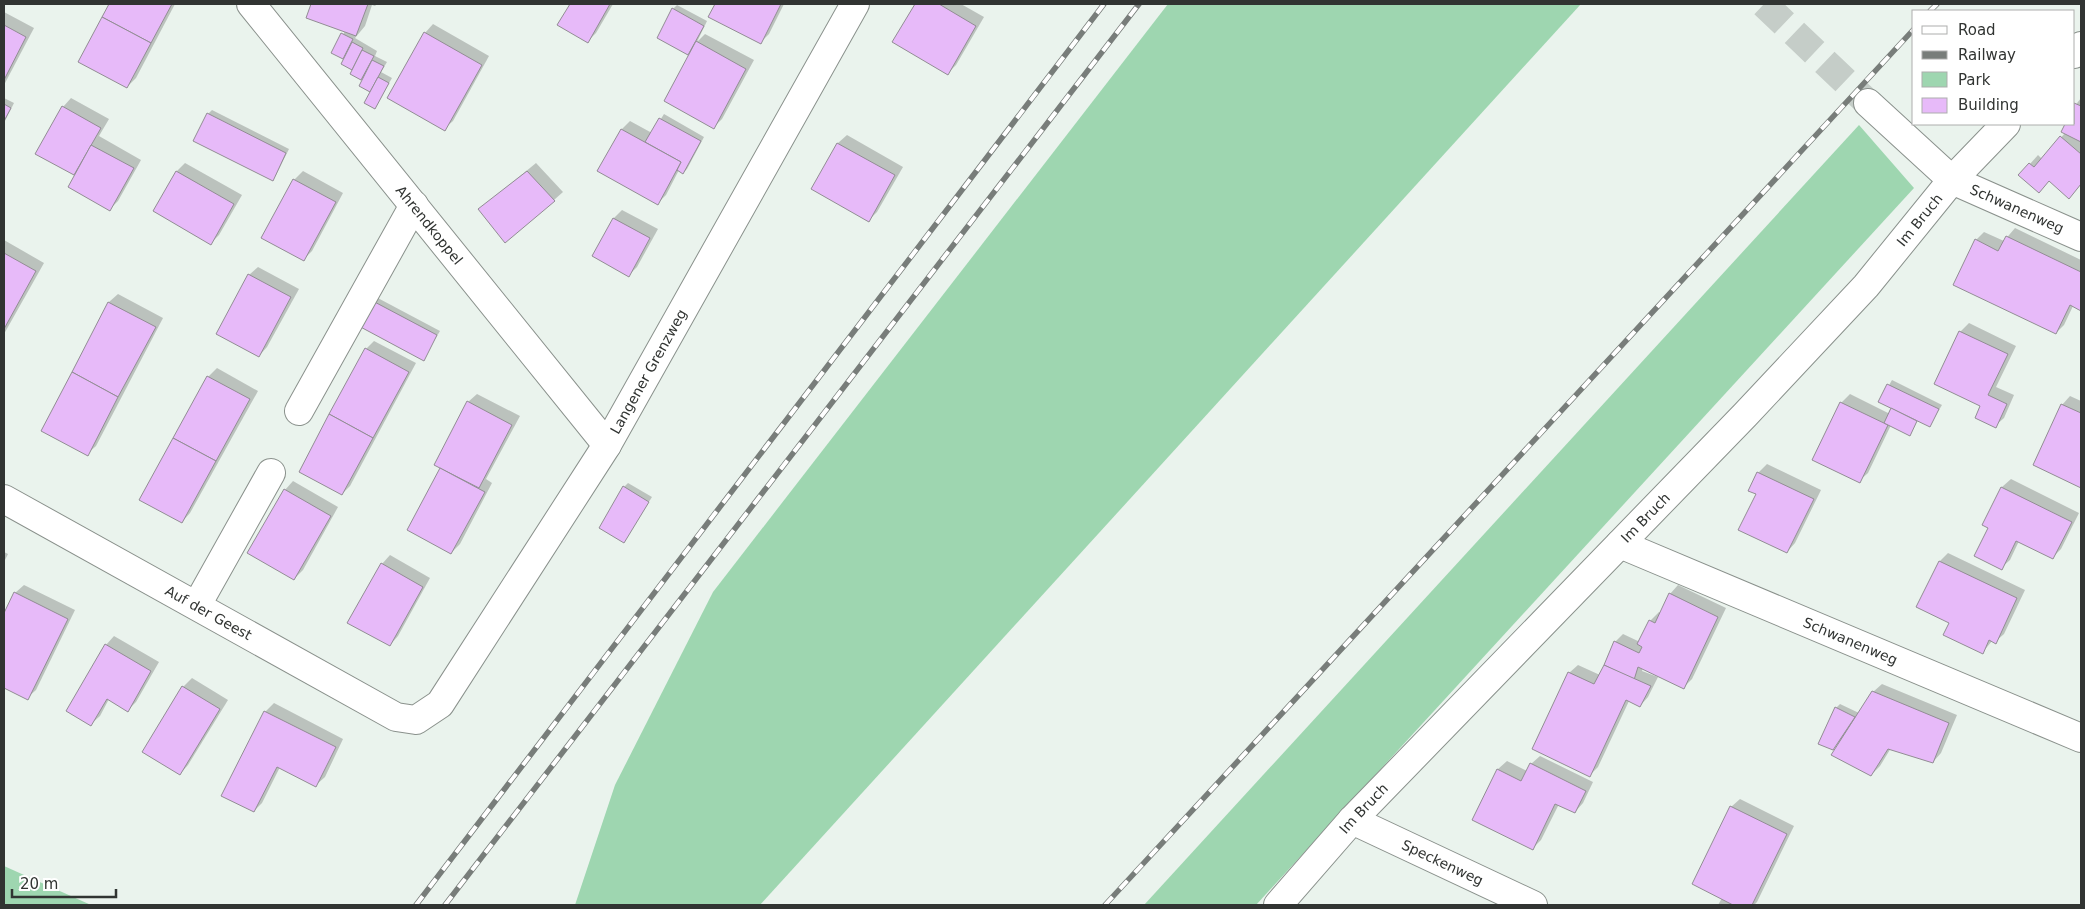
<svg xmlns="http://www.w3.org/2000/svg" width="2085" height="909" font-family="'DejaVu Sans',sans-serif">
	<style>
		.green { fill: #9ed6b0 }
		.shadow { fill: #0003 }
		.building { fill: #e7baf9; stroke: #928d94 }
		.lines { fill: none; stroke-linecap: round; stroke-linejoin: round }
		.minor-tunnel { stroke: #c5cdc8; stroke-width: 28; stroke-dasharray: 28 14; stroke-linecap: butt }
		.minor-casing { stroke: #8a918c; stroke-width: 30 }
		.minor { stroke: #fff; stroke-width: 28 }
		.rail-casing { stroke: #787d7a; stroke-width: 5.5 }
		.rail { stroke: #fff; stroke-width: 4; stroke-dasharray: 11; stroke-linecap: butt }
		.labels { text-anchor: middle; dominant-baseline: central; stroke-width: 5; stroke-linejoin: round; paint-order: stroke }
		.street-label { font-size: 14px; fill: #313432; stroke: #fff }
	</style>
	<rect width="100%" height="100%" fill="#eaf3ed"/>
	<g class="green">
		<path d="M1168,4H1581L760,905H575L615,785L713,592Z"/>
		<path d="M1859,125L1914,188L1256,905H1144Z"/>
		<path d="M4,866L91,905H4Z"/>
	</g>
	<g class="shadow">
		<path d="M111,4H175L136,78L127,87L80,62Z"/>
		<path d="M312,4H377L375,6L372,5L365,26L355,38L377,51L375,56L387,62L381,72L392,78L375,108L372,91L363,79L352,73L354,70L345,59L333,52L345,31L307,17Z"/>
		<path d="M571,4H613L596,33L588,41L559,25Z"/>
		<path d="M716,4H784L769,34L761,42L710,17Z"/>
		<path d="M916,4H961L984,17L956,65L948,73L894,41Z"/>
		<path d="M677,5L707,21L697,42L705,34L754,60L722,119L714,127L690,54L659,37L673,9Z"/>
		<path d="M4,12L34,28L4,85Z"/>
		<path d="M433,24L489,56L453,121L444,129L425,33Z"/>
		<path d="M4,98L14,103L4,123Z"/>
		<path d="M71,98L109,119L99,136L141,160L118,201L110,209L76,175L37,153L63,107Z"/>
		<path d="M2081,98V184L2069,197L2049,180L2020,175L2038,155L2042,159L2065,133L2063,132L2066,124H2074V107Z"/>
		<path d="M212,110L289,149L276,175L272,179L208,114Z"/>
		<path d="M664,114L704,137L687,169L683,173L679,170L666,195L658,203L622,129L630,121L652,133Z"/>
		<path d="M847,135L903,167L877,212L869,220L813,189L838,143Z"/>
		<path d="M185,163L242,195L219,235L211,243L154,211L177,171Z"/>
		<path d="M536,163L563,192L554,200L480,209Z"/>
		<path d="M303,171L343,193L312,251L304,259L263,237L294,180Z"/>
		<path d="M622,210L658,229L637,267L629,275L593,256L614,218Z"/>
		<path d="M2015,228L2081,260V308L2073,306L2064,325L2056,333L1976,240L1984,232L2004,241Z"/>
		<path d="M4,240L44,263L4,334Z"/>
		<path d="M258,267L299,289L267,347L259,356L249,275Z"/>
		<path d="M118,294L163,318L96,446L87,454L42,431L109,302Z"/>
		<path d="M374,296L440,331L423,359L357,324Z"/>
		<path d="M1969,323L2016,346L1996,387L2014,395L2004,418L1995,426L1982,406L1960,332Z"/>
		<path d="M374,341L416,363L350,486L342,494L366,349Z"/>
		<path d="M217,368L258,391L190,513L182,522L141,499L208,377Z"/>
		<path d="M1892,380L1942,405L1930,425L1918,420L1909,434L1891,425L1868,473L1859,481L1841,403L1850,394L1890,414L1893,407L1880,401Z"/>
		<path d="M477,394L520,416L486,479L492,483L460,544L451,553L442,467L468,402Z"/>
		<path d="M2070,396L2081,401V487L2034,465L2062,405Z"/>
		<path d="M1767,464L1821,490L1795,543L1787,552L1757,494L1750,490L1758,473Z"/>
		<path d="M2011,479L2079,513L2061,549L2052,558L2019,541L2010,560L2001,568L1990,528L1984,524L2002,487Z"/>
		<path d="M293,481L338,507L303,570L294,579L285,490Z"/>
		<path d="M628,483L652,497L624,542V487Z"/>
		<path d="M4,552L8,554L4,562Z"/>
		<path d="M1948,553L2025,590L2004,634L1995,642L1992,641L1982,653L1940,561Z"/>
		<path d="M390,555L430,578L398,636L390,645L382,564Z"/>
		<path d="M24,585L75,610L36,690L27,698L4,687V616L15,593Z"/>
		<path d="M1678,585L1726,608L1692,679L1684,687L1643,667L1642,671L1658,677L1648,697L1640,706L1629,701L1598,767L1590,775L1569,673L1578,665L1600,675L1615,642L1623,634L1640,642L1650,621L1659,612L1661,613L1670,594Z"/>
		<path d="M114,636L159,662L136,702L128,710L109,699L100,716L91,724L106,645Z"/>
		<path d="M192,678L228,700L188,765L180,774L144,752L183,687Z"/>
		<path d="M1882,684L1957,715L1941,753L1933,762L1891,748L1880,766L1871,775L1839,742L1833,749L1836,708L1840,704L1859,713L1873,692Z"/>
		<path d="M274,703L343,739L325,777L316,785L280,767L262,803L254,811L223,795L265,712Z"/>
		<path d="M1540,756L1593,782L1583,803L1575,812L1559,804L1541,840L1533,848L1473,819L1498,769L1507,761L1527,771L1531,764Z"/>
		<path d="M1740,799L1794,826L1757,902L1754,905H1718L1722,898L1731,807Z"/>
	</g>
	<g class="building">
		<path d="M109,4H172L151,43L102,17Z"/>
		<path d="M311,4H368L356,36L306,18Z"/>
		<path d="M570,4H610L588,43L557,25Z"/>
		<path d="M715,4H781L761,44L708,17Z"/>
		<path d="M915,4H939L976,26L948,75L892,42Z"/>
		<path d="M672,8L704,26L688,55L657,38Z"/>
		<path d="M102,17L151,43L127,88L78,62Z"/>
		<path d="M4,25L26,37L4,80Z"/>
		<path d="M424,32L482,65L445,131L387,98Z"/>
		<path d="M341,33L353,39L343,59L331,53Z"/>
		<path d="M696,41L746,69L714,129L664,101Z"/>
		<path d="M352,42L363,48L352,70L341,64Z"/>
		<path d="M362,50L374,56L361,80L350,74Z"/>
		<path d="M372,60L384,66L370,92L359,86Z"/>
		<path d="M378,77L389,83L375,109L364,103Z"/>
		<path d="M2074,103L2081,106V142L2061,132L2065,124H2074Z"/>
		<path d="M4,104L11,108L4,121Z"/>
		<path d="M62,106L101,128L74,175L35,154Z"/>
		<path d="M207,113L286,153L273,181L193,141Z"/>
		<path d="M659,118L701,141L683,174L677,170L681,162L645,142Z"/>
		<path d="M621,129L681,162L658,205L597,171Z"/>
		<path d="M2060,136L2081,154V184L2069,199L2049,181L2039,193L2018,175L2029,163L2034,167Z"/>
		<path d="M837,143L895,175L869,222L811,189Z"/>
		<path d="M91,145L134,168L110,211L68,187Z"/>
		<path d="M176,171L234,204L211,245L153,211Z"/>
		<path d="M527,171L555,201L505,243L478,209Z"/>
		<path d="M293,179L336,202L304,261L261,238Z"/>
		<path d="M613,218L650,238L629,277L592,256Z"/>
		<path d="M2006,236L2081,272V311L2070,305L2056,334L1953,285L1975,239L1998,251Z"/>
		<path d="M4,253L36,271L4,329Z"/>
		<path d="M248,274L291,297L259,357L216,334Z"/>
		<path d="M369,299L437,335L424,361L355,324Z"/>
		<path d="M108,302L156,327L118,397L72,372Z"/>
		<path d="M1959,331L2008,354L1988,395L2007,404L1996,428L1975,418L1980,406L1934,384Z"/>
		<path d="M365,348L409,372L373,438L329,414Z"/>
		<path d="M72,372L118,397L88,456L41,431Z"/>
		<path d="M207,376L250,399L216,461L173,438Z"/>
		<path d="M1887,384L1939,409L1930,427L1878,402Z"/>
		<path d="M467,401L512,425L479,488L434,465Z"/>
		<path d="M1840,402L1888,425L1860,483L1812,460Z"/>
		<path d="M2061,404L2081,413V488L2033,465Z"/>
		<path d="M1891,408L1917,421L1910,436L1884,423Z"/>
		<path d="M329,414L373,438L342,495L299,472Z"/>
		<path d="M173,438L216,461L182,523L139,500Z"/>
		<path d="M440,468L485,492L451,554L407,530Z"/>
		<path d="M1757,472L1814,499L1787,553L1738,530L1756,494L1748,491Z"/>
		<path d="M623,486L649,502L624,543L599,528Z"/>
		<path d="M2001,487L2072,522L2053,559L2016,541L2002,570L1974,556L1988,528L1982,525Z"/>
		<path d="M284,489L331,516L294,580L247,553Z"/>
		<path d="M1939,561L2017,598L1996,644L1989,640L1983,654L1943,635L1949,623L1916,607Z"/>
		<path d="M381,563L423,587L390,646L347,623Z"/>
		<path d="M14,592L68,619L28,700L4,688V613Z"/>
		<path d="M1669,593L1718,617L1684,689L1638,667L1634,680L1604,665L1614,641L1639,653L1642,647L1637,644L1649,620L1655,623Z"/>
		<path d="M105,644L151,671L128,712L107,699L91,726L66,711Z"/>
		<path d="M1604,665L1651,686L1640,707L1626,700L1590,777L1532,749L1568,672L1594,684Z"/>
		<path d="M182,686L220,709L180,775L142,752Z"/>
		<path d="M1872,691L1949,723L1933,763L1888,749L1871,776L1831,755Z"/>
		<path d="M1835,707L1855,717L1833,750L1818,744Z"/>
		<path d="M264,711L336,747L316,787L277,767L254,812L221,796Z"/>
		<path d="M1530,763L1586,791L1575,813L1555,804L1533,850L1472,820L1497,769L1521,781Z"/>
		<path d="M1730,806L1787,834L1752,905H1733L1692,884Z"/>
	</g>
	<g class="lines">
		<path class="minor-tunnel" d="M1764,4L1868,103"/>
		<defs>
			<g id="minor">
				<path id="s1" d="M251,4L607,445"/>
				<path d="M2074,54L2081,46"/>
				<path id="s2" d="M1868,103L1952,180L2081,237"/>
				<path d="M299,411L414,205"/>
				<path id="s3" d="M4,499L396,717L416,720L440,704L607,445L855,4"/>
				<path id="s4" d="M1620,544L2081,738"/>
				<path d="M197,605L271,473"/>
				<path id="s5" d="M1352,820L1533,905"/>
				<path id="s6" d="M1278,905L1352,820L1745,415L1866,286L1952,180L2006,124"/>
			</g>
		</defs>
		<use href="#minor" class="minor-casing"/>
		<use href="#minor" class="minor"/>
		<defs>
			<g id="rail">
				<path d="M1930,11L1937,4"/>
				<path d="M416,905L1104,4"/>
				<path d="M445,905L1139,4"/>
				<path d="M1105,905L1914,29"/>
			</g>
		</defs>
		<use href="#rail" class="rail-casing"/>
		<use href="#rail" class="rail"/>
	</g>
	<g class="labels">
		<g class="street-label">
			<text stroke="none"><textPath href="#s2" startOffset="185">Schwanenweg</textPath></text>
			<text stroke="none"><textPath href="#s6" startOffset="939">Im Bruch</textPath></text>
			<text stroke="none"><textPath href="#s1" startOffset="284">Ahrendkoppel</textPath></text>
			<text stroke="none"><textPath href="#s3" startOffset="890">Langener Grenzweg</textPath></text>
			<text stroke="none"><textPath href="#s6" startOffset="534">Im Bruch</textPath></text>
			<text stroke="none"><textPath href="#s3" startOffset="234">Auf der Geest</textPath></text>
			<text stroke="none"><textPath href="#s4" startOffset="250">Schwanenweg</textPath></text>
			<text stroke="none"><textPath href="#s6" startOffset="129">Im Bruch</textPath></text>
			<text stroke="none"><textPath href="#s5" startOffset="100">Speckenweg</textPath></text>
		</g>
	</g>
	<rect width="2085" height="909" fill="none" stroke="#313432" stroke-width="10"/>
	<rect x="1912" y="10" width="162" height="115" fill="#ffffff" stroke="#adaead"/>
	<rect x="1922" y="26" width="25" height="8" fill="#ffffff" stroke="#adaead"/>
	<text x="1958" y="35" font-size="15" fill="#313432">Road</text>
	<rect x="1922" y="51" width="25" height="8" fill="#787d7a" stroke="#adaead"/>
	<text x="1958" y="60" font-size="15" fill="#313432">Railway</text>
	<rect x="1922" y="72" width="25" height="15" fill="#9ed6b0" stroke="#adaead"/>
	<text x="1958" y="85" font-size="15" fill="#313432">Park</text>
	<rect x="1922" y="98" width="25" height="15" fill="#e7baf9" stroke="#adaead"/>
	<text x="1958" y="110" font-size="15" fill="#313432">Building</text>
	<path d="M12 889v8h104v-8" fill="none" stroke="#313432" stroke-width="2.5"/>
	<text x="20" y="889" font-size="15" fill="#313432" stroke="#ffffff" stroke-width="4" paint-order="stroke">20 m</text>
</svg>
